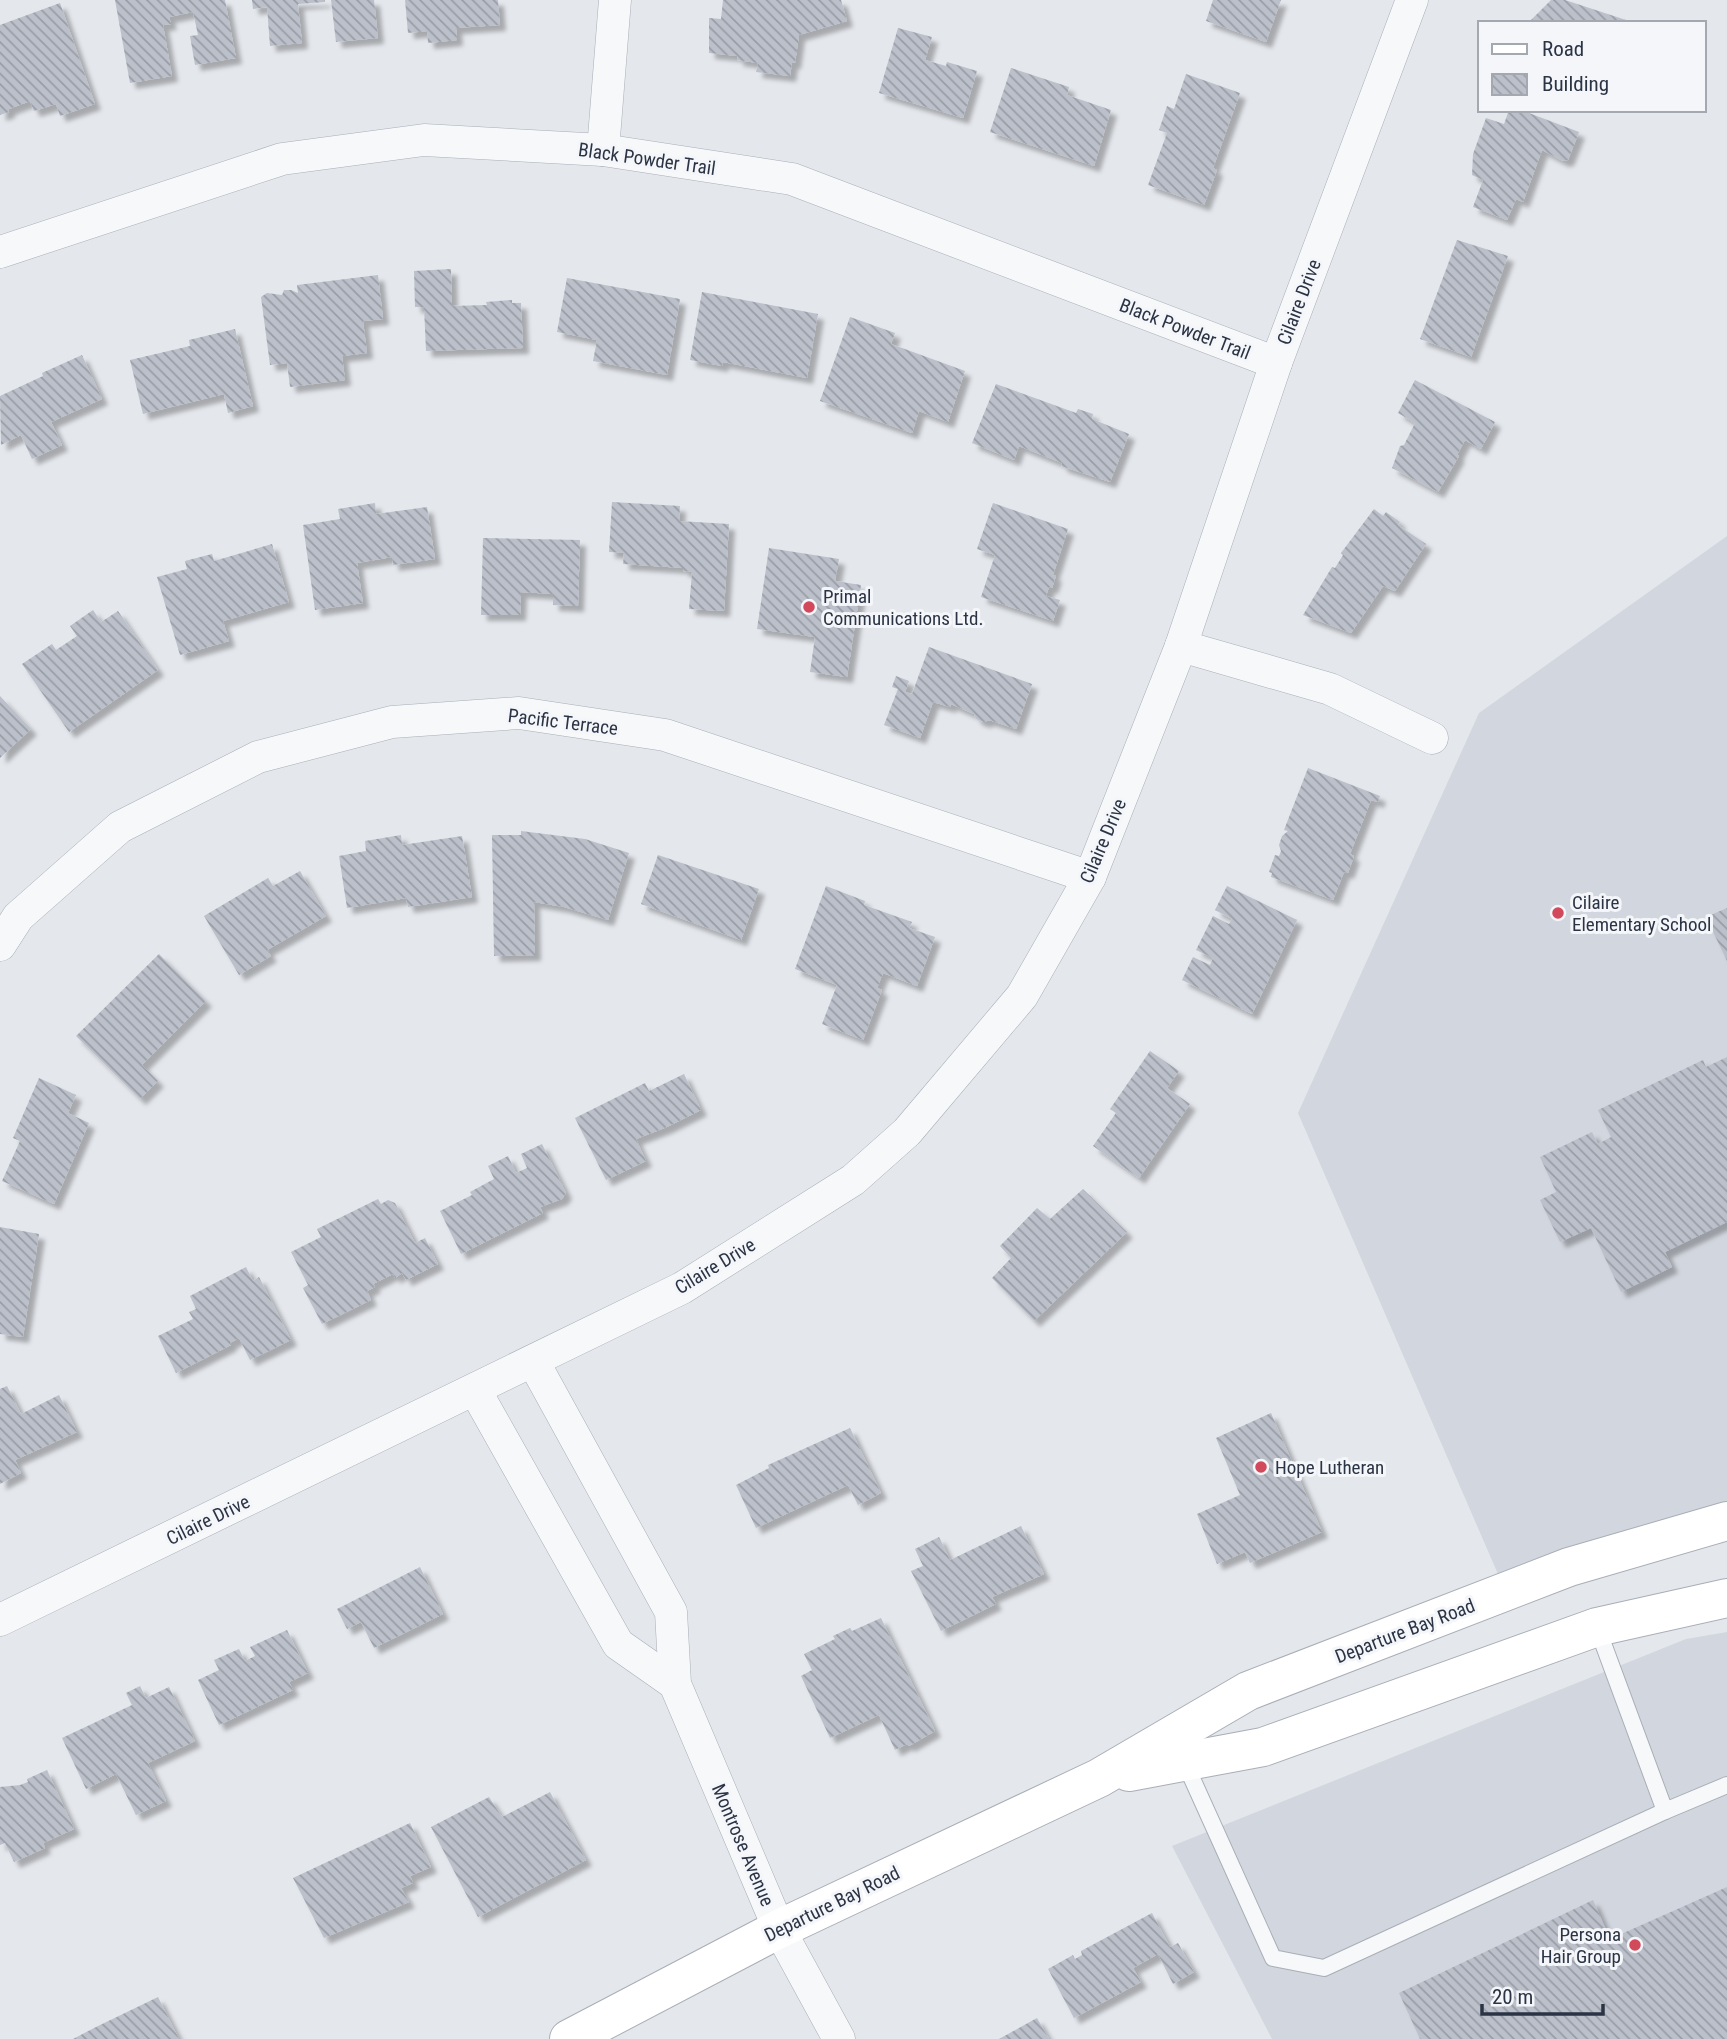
<svg xmlns="http://www.w3.org/2000/svg" width="1727" height="2039" font-family="'Roboto Condensed',sans-serif">
	<style>
		.built { fill: #d2d6de }
		.building { fill: url(#building-back-hatch); filter: url(#shadow) }
		.lines { fill: none; stroke-linecap: round; stroke-linejoin: round }
		.lane-casing { stroke: #a9aeb7; stroke-width: 18 }
		.street-casing { stroke: #a9aeb7; stroke-width: 33 }
		.secondary-casing { stroke: #a9aeb7; stroke-width: 40 }
		.lane { stroke: #f7f8fa; stroke-width: 16 }
		.street { stroke: #f7f8fa; stroke-width: 32 }
		.secondary { stroke: #fff; stroke-width: 38 }
		.poi-dot { fill: #d1495b; stroke: #f4f6f9; stroke-width: 2.5 }
		.labels { text-anchor: middle; dominant-baseline: central; stroke-width: 6; stroke-linejoin: round; paint-order: stroke }
		.street-label { font-size: 19px; fill: #2b3445; stroke: #f4f6f9 }
		.poi-label { font-size: 19px; fill: #2b3445; stroke: #f4f6f9; text-anchor: start }
	</style>
	<defs>
		<pattern id="building-back-hatch" width="6" height="6" patternUnits="userSpaceOnUse" patternTransform="scale(1.75)"><rect width="6" height="6" fill="#bbc0ca"/><path d="M-1 5l2 2M0 0l6 6M5-1l2 2" fill="none" stroke="#989da6"/></pattern>
		<filter id="shadow"><feDropShadow dx="6" dy="6" stdDeviation="2" flood-color="#0004"/></filter>
	</defs>
	<rect width="100%" height="100%" fill="#e4e7ec"/>
	<g class="built">
		<path d="M1727,536V1505L1501,1581L1298,1113L1479,713Z"/>
		<path d="M1727,1632V2039H1272L1172,1846L1686,1639Z"/>
	</g>
	<g class="building">
		<path d="M115,0H225L236,58L195,65L190,36L198,35L193,12L169,17L171,24L163,25L172,76L130,83Z"/>
		<path d="M252,0H325V2L298,4L302,43L270,46L267,7L253,9Z"/>
		<path d="M331,0H374L378,38L336,42Z"/>
		<path d="M405,0H498L500,25L456,28L457,40L428,43L427,31L408,33Z"/>
		<path d="M723,0H841L847,21L799,35L795,63H792L790,76L756,72L758,63L737,60L738,56L709,53V18L721,19Z"/>
		<path d="M1213,0H1281L1266,42L1206,21Z"/>
		<path d="M1551,0H1565L1626,20L1625,23H1528Z"/>
		<path d="M60,3L95,104L60,116L56,104L34,111L30,101L9,109V112L0,115V25Z"/>
		<path d="M898,28L932,37L925,60L946,66L947,62L977,71L963,118L879,93Z"/>
		<path d="M1011,68L1069,87L1067,95L1111,110L1094,166L990,132Z"/>
		<path d="M1186,74L1240,93L1213,168L1217,170L1204,205L1148,185L1167,133L1159,130L1167,106L1174,109Z"/>
		<path d="M1509,110H1521L1579,132L1568,160L1563,161L1542,150L1523,202L1516,199L1507,220L1473,207L1483,180L1472,175L1473,154L1486,118L1504,124Z"/>
		<path d="M1457,240L1508,256L1471,357L1420,339Z"/>
		<path d="M451,269L452,306L487,305L486,302L512,300V303H521L523,348L426,351L424,307H415L414,271Z"/>
		<path d="M378,275L383,319L363,321L367,353L342,356L345,380L290,387L287,363L270,365L261,297L267,293L282,295L284,290H291L298,293L297,285Z"/>
		<path d="M567,278L680,299L667,375L593,361L597,340L557,332Z"/>
		<path d="M702,292L818,314L807,378L723,362L722,366L690,360Z"/>
		<path d="M850,317L895,333L891,344L965,371L948,422L919,411L912,433L820,401Z"/>
		<path d="M235,329L253,406L228,413L224,394L143,414L130,360L190,346L189,340Z"/>
		<path d="M82,355L102,399L51,422L62,445L32,459L21,435L1,445L0,396L43,376L42,373Z"/>
		<path d="M1415,380L1495,422L1481,449L1465,440L1457,455L1459,456L1438,492L1392,468L1400,446L1404,445L1415,423L1398,413Z"/>
		<path d="M996,384L1076,413L1078,409L1093,414L1092,419L1129,434L1110,482L1061,466L1062,463L1019,446L1014,460L972,443Z"/>
		<path d="M612,502L680,506L679,521L729,524L724,611L689,609L692,572L683,571V568L623,564L624,553L609,552Z"/>
		<path d="M375,503L376,514L427,507L435,559L393,565L392,557L357,563L363,603L315,610L303,525L340,519L338,509Z"/>
		<path d="M993,503L1068,529L1053,575L1056,576L1052,588L1049,587L1046,596L1060,600L1053,621L981,597L995,555L977,549Z"/>
		<path d="M1374,509L1383,516L1386,512L1400,522L1398,525L1426,544L1414,562L1395,591L1383,586L1351,633L1303,615L1332,567L1335,568L1343,555L1341,553Z"/>
		<path d="M483,538L580,540L578,606L553,605V594L521,592L520,615H481Z"/>
		<path d="M272,544L289,602L223,621L229,641L180,655L157,577L187,569L185,561L212,554L214,561Z"/>
		<path d="M769,548L839,559L835,581L861,585L847,677L810,672L815,637L757,629Z"/>
		<path d="M93,610L101,622L118,611L158,670L69,732L22,664L52,644L56,650L77,636L70,626Z"/>
		<path d="M929,647L1032,684L1016,729L989,720L984,722L976,719L974,714L951,704L950,707L933,702L920,738L884,725L898,689L892,687L896,676L909,681L905,692L912,694Z"/>
		<path d="M0,696L31,729L0,758Z"/>
		<path d="M1308,768L1380,796L1378,802L1371,800L1350,854L1354,856L1348,873L1344,872L1333,900L1271,877L1272,873L1269,872L1275,855L1279,856L1281,851L1279,845L1282,836L1288,831L1284,830Z"/>
		<path d="M521,831L585,839L629,853L608,920L564,907L534,902L535,955L494,956L492,835H521Z"/>
		<path d="M401,835L402,845L462,836L472,897L408,907L406,898L347,908L339,856L366,851L365,841Z"/>
		<path d="M658,855L759,889L741,940L641,904Z"/>
		<path d="M300,871L326,916L267,950L271,956L239,975L204,916L268,878L273,886Z"/>
		<path d="M826,886L865,901L864,905L912,922L909,928L935,937L917,986L883,973L877,988L882,990L863,1040L822,1024L837,985L795,969Z"/>
		<path d="M1227,886L1297,920L1252,1014L1182,980L1193,957L1210,965L1213,958L1196,950L1213,916L1229,924L1232,919L1215,910Z"/>
		<path d="M1727,908V961L1706,917Z"/>
		<path d="M159,954L206,1001L142,1065L158,1081L140,1099L76,1036Z"/>
		<path d="M1150,1051L1179,1071L1167,1088L1190,1104L1139,1178L1093,1146L1116,1113L1110,1109Z"/>
		<path d="M1727,1057V1222L1665,1252L1672,1267L1621,1292L1591,1228L1560,1242L1540,1200L1556,1192L1540,1157L1592,1132L1598,1144L1611,1137L1598,1110L1703,1060L1706,1067Z"/>
		<path d="M684,1074L701,1110L667,1127L636,1139L646,1161L606,1180L575,1118L645,1083L649,1091Z"/>
		<path d="M39,1078L76,1095L68,1113L89,1123L54,1204L2,1181L20,1141L13,1138Z"/>
		<path d="M542,1144L566,1193L562,1199L540,1207L543,1213L461,1254L440,1211L472,1195L470,1192L494,1179L488,1166L508,1156L516,1173L527,1168L521,1154Z"/>
		<path d="M1083,1189L1127,1232L1034,1321L992,1278L1011,1258L1000,1246L1037,1208L1050,1219Z"/>
		<path d="M378,1199L381,1204L388,1200L395,1203L415,1243L425,1238L438,1264L406,1280L402,1273L395,1278L393,1274L373,1284L375,1287L367,1291L371,1300L322,1324L303,1288L308,1285L291,1252L321,1237L317,1229Z"/>
		<path d="M0,1227L39,1234L23,1337L0,1334Z"/>
		<path d="M246,1267L253,1281L259,1277L291,1340L250,1360L239,1338L230,1343L231,1345L176,1373L158,1336L193,1319L189,1312L196,1309L190,1296Z"/>
		<path d="M7,1386L21,1414L59,1395L77,1432L15,1460L21,1473L0,1484V1389Z"/>
		<path d="M1271,1413L1322,1532L1250,1563L1245,1552L1217,1564L1197,1514L1240,1495L1216,1438Z"/>
		<path d="M850,1428L881,1493L858,1505L848,1485L756,1528L736,1485L769,1468L768,1465Z"/>
		<path d="M1021,1526L1044,1574L992,1597L996,1604L941,1631L911,1571L923,1566L915,1549L939,1537L950,1560Z"/>
		<path d="M420,1567L443,1614L374,1648L361,1622L347,1629L337,1609Z"/>
		<path d="M881,1618L935,1731L909,1746L907,1744L895,1750L879,1715L830,1738L801,1676L812,1670L804,1654L835,1639L833,1636L850,1628L852,1631Z"/>
		<path d="M287,1630L308,1673L289,1682L293,1690L219,1725L198,1680L219,1670L214,1660L239,1649L245,1661L255,1656L250,1647Z"/>
		<path d="M140,1686L146,1698L169,1687L195,1741L148,1763L166,1801L136,1815L116,1774L86,1789L62,1738L132,1705L126,1693Z"/>
		<path d="M47,1770L74,1829L43,1843L45,1848L14,1862L5,1843L0,1845V1787L20,1785L28,1782L27,1779Z"/>
		<path d="M550,1792L586,1860L478,1917L431,1827L489,1797L502,1817Z"/>
		<path d="M410,1823L431,1867L410,1876L413,1883L401,1888L409,1902L324,1938L293,1878Z"/>
		<path d="M1727,1887V2039H1420L1399,1993L1593,1900L1610,1939Z"/>
		<path d="M1152,1913L1170,1947L1178,1943L1194,1972L1173,1984L1158,1954L1133,1968L1141,1982L1074,2018L1048,1969L1073,1955L1075,1959L1082,1955L1081,1951Z"/>
		<path d="M158,1997L179,2039H73L96,2027Z"/>
		<path d="M1037,2018L1049,2039H999Z"/>
	</g>
	<g class="lines">
		<defs>
			<g id="lane">
				<path d="M1597,1627L1665,1811L1727,1785"/>
				<path d="M1185,1763L1273,1958L1324,1968L1665,1811"/>
			</g>
			<g id="street">
				<path d="M603,150L615,0"/>
				<path d="M0,252L282,159L424,140L603,150L792,179L1276,363"/>
				<path d="M1181,646L1330,689L1432,738"/>
				<path d="M0,945L18,917L120,827L258,757L392,722L519,713L665,735L1090,877"/>
				<path d="M533,1361L671,1612L675,1684L779,1929L839,2039"/>
				<path d="M475,1390L618,1644L675,1684"/>
				<path d="M0,1620L682,1288L853,1180L907,1132L1022,996L1090,877L1181,646L1276,363L1412,0"/>
			</g>
			<g id="secondary">
				<path d="M1129,1772L1263,1747L1597,1627L1727,1598"/>
				<path d="M569,2039L779,1929L1099,1778L1248,1691L1569,1567L1727,1521"/>
			</g>
		</defs>
		<use href="#lane" class="lane-casing"/>
		<use href="#street" class="street-casing"/>
		<use href="#secondary" class="secondary-casing"/>
		<use href="#lane" class="lane"/>
		<use href="#street" class="street"/>
		<use href="#secondary" class="secondary"/>
	</g>
	<g class="poi-dot">
		<circle cx="809" cy="607" r="7"/>
		<circle cx="1558" cy="913" r="7"/>
		<circle cx="1261" cy="1467" r="7"/>
		<circle cx="1635" cy="1945" r="7"/>
	</g>
	<g class="labels">
		<g class="street-label">
			<text transform="translate(647 159) rotate(8)">Black Powder Trail</text>
			<text transform="translate(1299 302) rotate(-69)">Cilaire Drive</text>
			<text transform="translate(1185 329) rotate(21)">Black Powder Trail</text>
			<text transform="translate(563 722) rotate(7)">Pacific Terrace</text>
			<text transform="translate(1103 841) rotate(-67)">Cilaire Drive</text>
			<text transform="translate(715 1266) rotate(-31)">Cilaire Drive</text>
			<text transform="translate(208 1520) rotate(-26)">Cilaire Drive</text>
			<text transform="translate(1405 1631) rotate(-21)">Departure Bay Road</text>
			<text transform="translate(743 1845) rotate(67)">Montrose Avenue</text>
			<text transform="translate(832 1904) rotate(-26)">Departure Bay Road</text>
		</g>
		<g class="poi-label">
			<text x="823" y="596">Primal<tspan x="823" dy="22">Communications Ltd.</tspan></text>
			<text x="1572" y="902">Cilaire<tspan x="1572" dy="22">Elementary School</tspan></text>
			<text x="1275" y="1467">Hope Lutheran</text>
			<text x="1621" y="1934" text-anchor="end">Persona<tspan x="1621" dy="22">Hair Group</tspan></text>
		</g>
	</g>
	<rect x="1478" y="21" width="228" height="91" fill="#f4f6f9" stroke="#a4a8b1" stroke-width="2"/>
	<rect x="1492" y="44" width="35" height="10" fill="#ffffff" stroke="#a4a8b1" stroke-width="2"/>
	<text x="1542" y="56" font-size="21" fill="#2b3445">Road</text>
	<rect x="1492" y="74" width="35" height="21" fill="url(#building-back-hatch)" stroke="#a4a8b1" stroke-width="2"/>
	<text x="1542" y="91" font-size="21" fill="#2b3445">Building</text>
	<path d="M1482 2004v10h121v-10" fill="none" stroke="#2b3445" stroke-width="3.5"/>
	<text x="1492" y="2004" font-size="21" fill="#2b3445" stroke="#f4f6f9" stroke-width="5" paint-order="stroke">20 m</text>
</svg>
